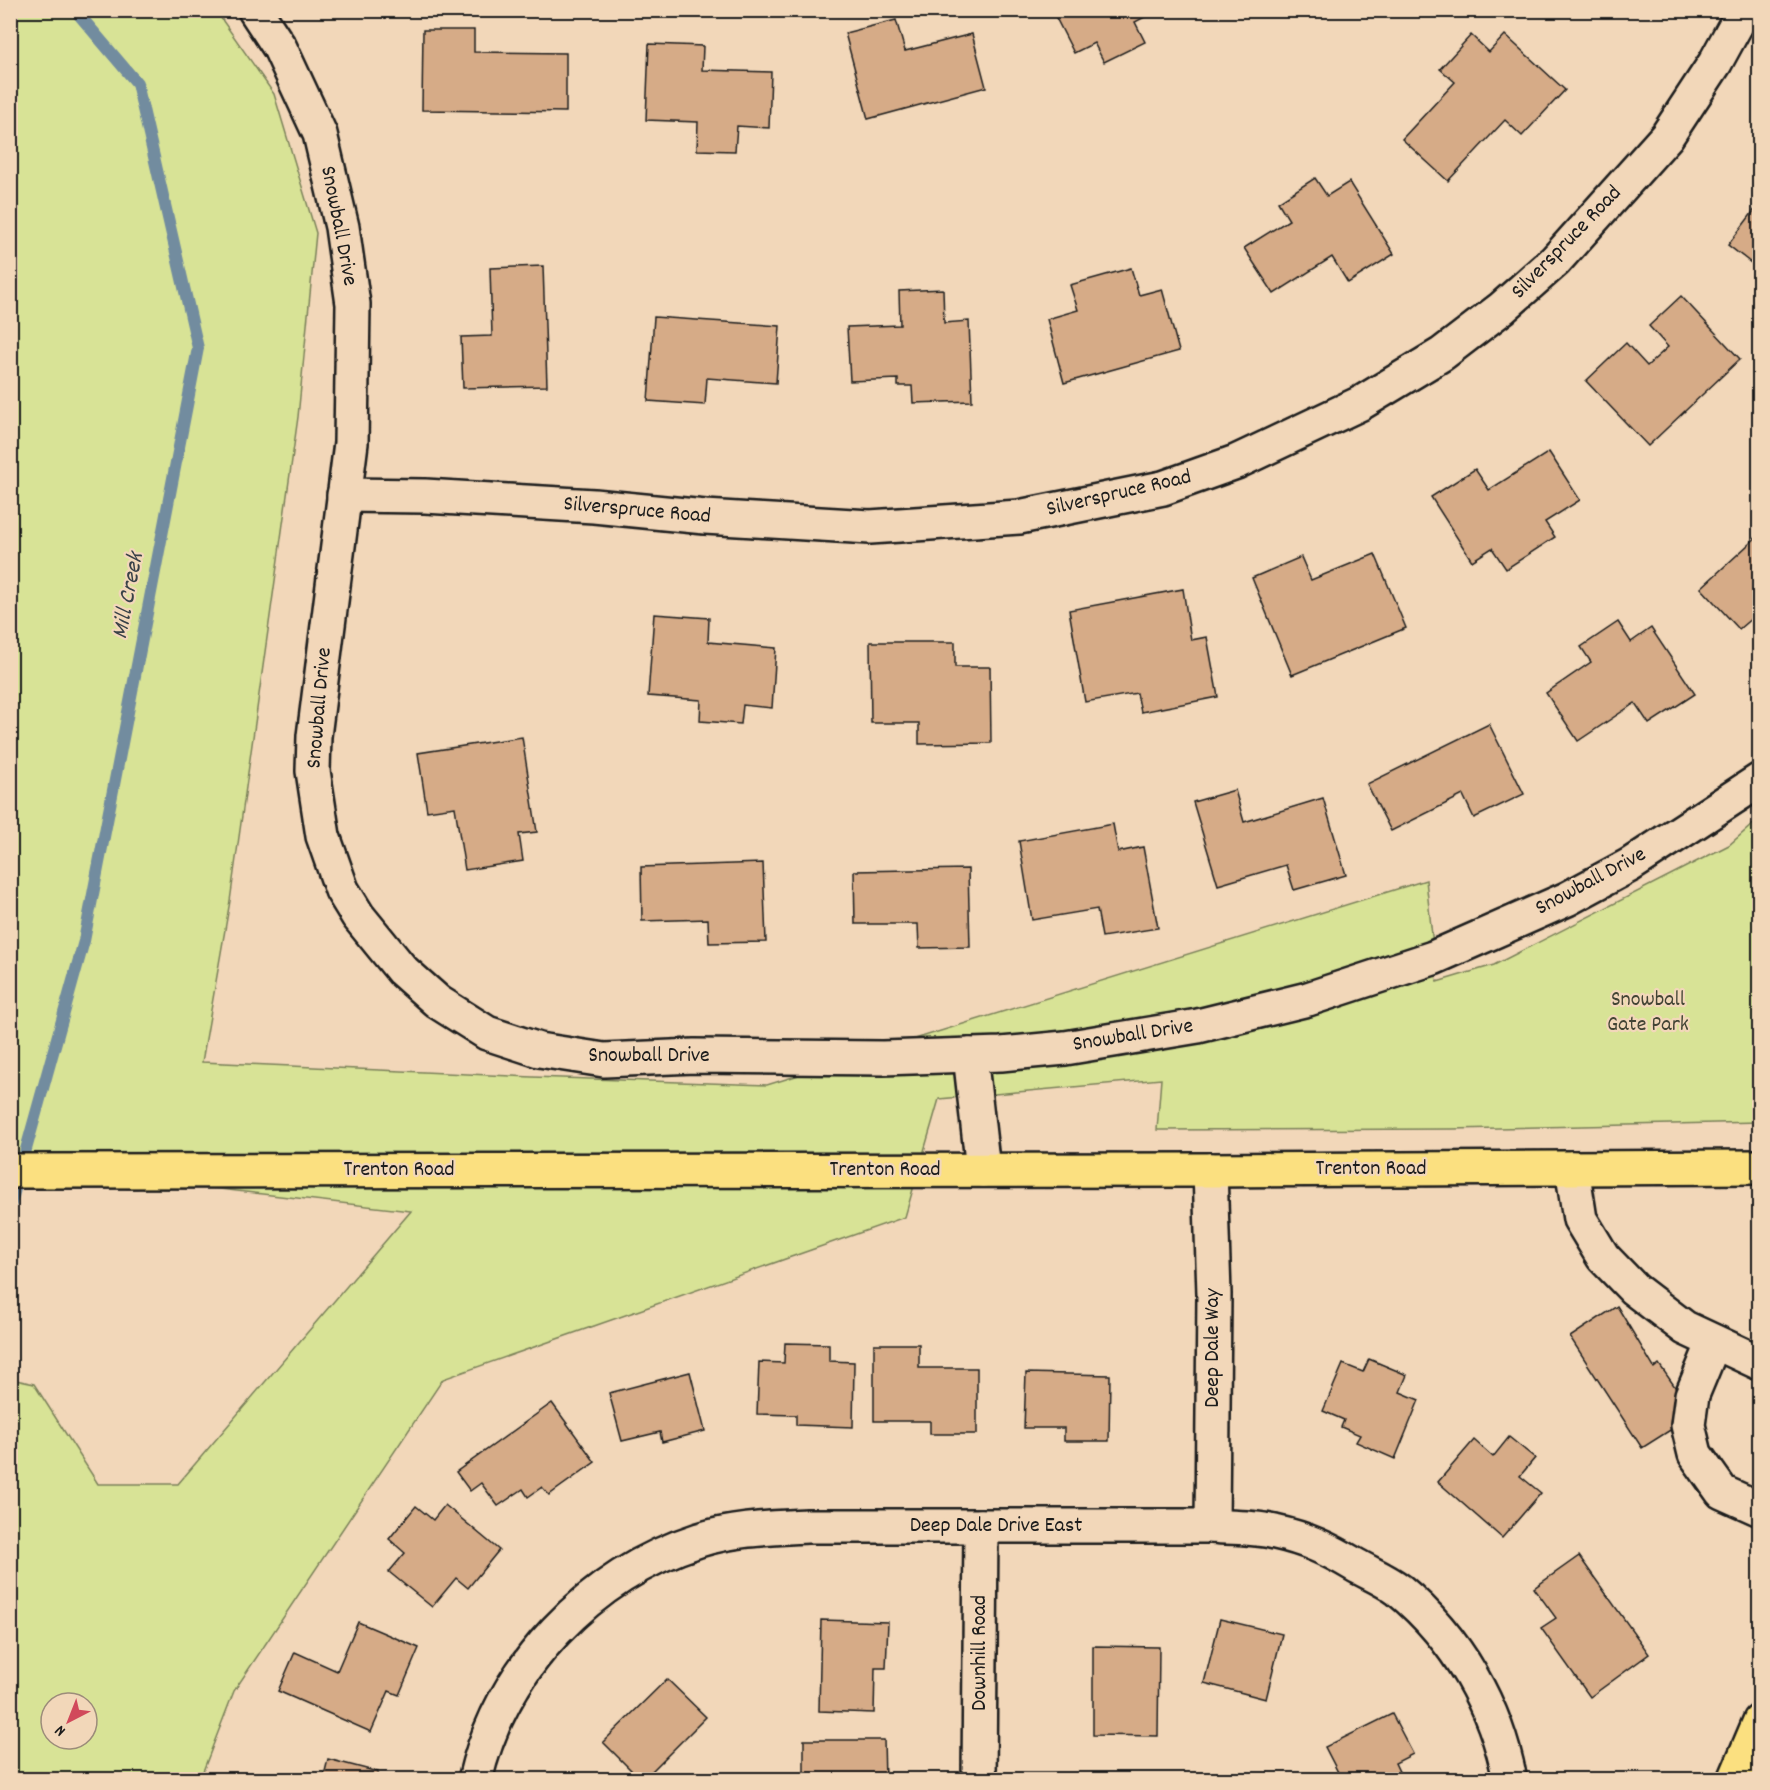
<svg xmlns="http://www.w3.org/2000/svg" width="1770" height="1790" font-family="Dekko,sans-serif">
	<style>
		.green { fill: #d8e396; stroke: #7a8059; stroke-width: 1.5; fill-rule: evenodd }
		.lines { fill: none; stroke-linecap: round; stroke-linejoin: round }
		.stream { stroke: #728c9f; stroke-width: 12 }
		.building { fill: #d6ab87; stroke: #1c1c1c; stroke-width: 1.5 }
		.minor-casing { stroke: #1c1c1c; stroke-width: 38 }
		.major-casing { stroke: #1c1c1c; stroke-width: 38 }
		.minor { stroke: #f2d7b9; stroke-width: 33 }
		.major { stroke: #fbe080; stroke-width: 33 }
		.labels { text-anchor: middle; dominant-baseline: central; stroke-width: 4.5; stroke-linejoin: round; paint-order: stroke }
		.street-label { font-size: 22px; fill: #1c1c1c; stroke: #f2d7b9 }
		.park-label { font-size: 22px; fill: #424434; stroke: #f2d7b9 }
		.water-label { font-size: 24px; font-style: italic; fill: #394148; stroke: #f2d7b9 }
	</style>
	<rect width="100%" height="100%" fill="#f2d7b9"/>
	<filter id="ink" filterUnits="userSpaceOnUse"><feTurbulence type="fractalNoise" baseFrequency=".0167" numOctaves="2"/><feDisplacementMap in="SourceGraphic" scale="12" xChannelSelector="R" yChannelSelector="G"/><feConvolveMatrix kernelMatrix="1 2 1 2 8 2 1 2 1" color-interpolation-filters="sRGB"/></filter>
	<g filter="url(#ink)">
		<path class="green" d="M11,11H216L274,94L316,233L298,417L230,901L202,1062L532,1077L767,1085L1426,880L1437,982L1494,965L1729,845L1759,819V1122L1452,1129L1157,1130L1161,1079L939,1099L905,1217L443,1379L234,1691L200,1779H11V1379L34,1384L98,1484H178L411,1211L11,1165ZM51,1703H87V1739H51Z"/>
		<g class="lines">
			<path class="stream" d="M10,1207L84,941L198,348L137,83L75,10"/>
		</g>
		<g class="building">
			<path d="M1052,10H1158L1135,22L1145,42L1104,62L1094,43L1074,53Z"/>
			<path d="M896,20L905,51L972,34L986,87L868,119L845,33Z"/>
			<path d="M423,30H474V52L566,53V112L422,110Z"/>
			<path d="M1471,35L1489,52L1505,35L1565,90L1522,136L1505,120L1448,181L1402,139L1455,82L1440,69Z"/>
			<path d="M649,44L703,46L702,70L771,72L769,128L737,126L735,151L697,150L698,122L646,120Z"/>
			<path d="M1315,178L1327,196L1349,182L1394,254L1348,283L1332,257L1274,294L1244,248L1289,220L1278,202Z"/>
			<path d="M1759,204H1760V270L1728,245Z"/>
			<path d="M543,266L547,386L463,388L461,337L492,336L490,268Z"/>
			<path d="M1131,268L1139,295L1162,289L1179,351L1064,383L1047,319L1078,310L1070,285Z"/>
			<path d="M943,289L944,323L969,321L972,401L913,403L912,386H898V379L850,381L847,327L900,325L899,291Z"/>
			<path d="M1681,296L1740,359L1648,446L1586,381L1626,343L1647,366L1668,347L1649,326Z"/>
			<path d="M654,317L780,326L776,383L707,378L705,405L648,401Z"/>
			<path d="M1549,452L1580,500L1545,522L1555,537L1506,569L1492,548L1472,561L1431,497L1475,469L1489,490Z"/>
			<path d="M1760,534V611L1739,629L1701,588Z"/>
			<path d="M1375,554L1406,628L1292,675L1252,578L1301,557L1311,580Z"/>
			<path d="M1183,589L1191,640L1207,637L1218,697L1141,712L1137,693L1085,702L1069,610Z"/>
			<path d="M654,614L709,618L708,642L776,648L772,708L743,705L741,724L700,721L701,700L648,696Z"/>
			<path d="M1618,622L1631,642L1651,628L1695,694L1649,724L1635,703L1578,741L1546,693L1591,662L1581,647Z"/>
			<path d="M870,642H955V667H990L991,743L919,744V723H871Z"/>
			<path d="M1489,724L1524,794L1474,818L1463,795L1391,831L1367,784Z"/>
			<path d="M522,737L537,832L519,834L523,861L465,870L455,807L427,811L418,753Z"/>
			<path d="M1235,790L1244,822L1323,798L1346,875L1294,890L1286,865L1218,885L1193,802Z"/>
			<path d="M1113,824L1118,852L1143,847L1158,928L1102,937L1097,909L1032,920L1019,841Z"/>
			<path d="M763,863L766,942L709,943L708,919L642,921L641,867Z"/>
			<path d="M968,869L970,947L919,948L918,924H855L854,871Z"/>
			<path d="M1617,1306L1654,1368L1659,1364L1685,1401L1683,1422L1642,1448L1570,1337Z"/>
			<path d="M785,1343L829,1344V1361L854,1362L853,1427L796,1425V1415L757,1414L759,1362L784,1363Z"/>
			<path d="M874,1344H919V1368H977V1434H930V1421H874Z"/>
			<path d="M1369,1359L1407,1375L1400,1392L1419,1400L1395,1459L1356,1442L1360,1435L1341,1427L1344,1420L1323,1411L1343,1364L1363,1372Z"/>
			<path d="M690,1372L705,1431L662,1442L660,1432L622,1441L609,1393Z"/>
			<path d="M1026,1373L1110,1375L1109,1441H1064V1428H1024Z"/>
			<path d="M552,1403L595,1462L549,1495L542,1487L528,1497L523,1489L498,1506L481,1483L470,1491L456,1472Z"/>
			<path d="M1509,1437L1535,1458L1520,1476L1541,1493L1502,1538L1438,1482L1474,1440L1493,1457Z"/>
			<path d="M445,1505L499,1550L468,1588L456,1578L432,1607L389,1572L405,1553L389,1539L416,1506L433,1520Z"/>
			<path d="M1579,1556L1649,1654L1590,1697L1541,1628L1556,1618L1534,1588Z"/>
			<path d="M1220,1619L1282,1634L1266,1699L1204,1683Z"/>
			<path d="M821,1620L888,1622L886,1668H875L874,1713L819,1711Z"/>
			<path d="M358,1622L419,1648L399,1695L389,1691L371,1732L278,1691L295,1652L337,1671Z"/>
			<path d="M1093,1646L1159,1647L1158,1736L1093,1735Z"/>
			<path d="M667,1679L706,1717L643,1780H641L603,1742Z"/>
			<path d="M1392,1714L1413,1754L1395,1763L1403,1780H1342L1325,1747Z"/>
			<path d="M804,1740H884L885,1780H804Z"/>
			<path d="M328,1759L378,1772L376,1780H323Z"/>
		</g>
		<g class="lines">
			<defs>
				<g id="minor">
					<path d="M255,10L280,48L320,134L342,227L353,304L351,443L314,736L313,771L323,836L342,890L358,916L402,970L438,1002L487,1033L539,1050L604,1060L694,1056L883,1058L1001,1054L1065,1048L1198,1026L1308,999L1433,958L1567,899L1630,865L1760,780"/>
					<path d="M344,495L425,496L594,506L705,517L870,527L1019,517L1163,488L1236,462L1361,403L1442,354L1502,308L1555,261L1667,136L1715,63L1744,10"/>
					<path d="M970,1055L983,1170"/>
					<path d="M1572,1168L1580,1219L1603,1257L1634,1289L1685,1328L1760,1363"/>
					<path d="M1210,1170L1214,1294L1212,1526"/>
					<path d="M1714,1342L1692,1395L1688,1425L1695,1454L1722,1492L1760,1509"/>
					<path d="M475,1780C501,1667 590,1575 699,1540C734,1529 771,1528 807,1526H1212C1232,1528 1255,1527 1275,1532C1307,1539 1328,1549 1355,1565C1369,1573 1386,1580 1399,1590C1457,1638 1496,1706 1510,1780"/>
					<path d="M979,1780L981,1526"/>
				</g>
				<g id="major">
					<path d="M10,1171L1210,1170L1760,1167"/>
					<path d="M1735,1780L1760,1721"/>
				</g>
			</defs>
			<use href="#minor" class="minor-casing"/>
			<use href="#major" class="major-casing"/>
			<use href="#minor" class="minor"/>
			<use href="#major" class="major"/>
		</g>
	</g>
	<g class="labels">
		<g class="street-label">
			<text transform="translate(338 226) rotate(79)">Snowball Drive</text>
			<text transform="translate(1567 243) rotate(-46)">Silverspruce Road</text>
			<text transform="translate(1119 494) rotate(-13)">Silverspruce Road</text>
			<text transform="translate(637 511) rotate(5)">Silverspruce Road</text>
			<text transform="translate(320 708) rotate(-85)">Snowball Drive</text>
			<text transform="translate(1591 882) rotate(-28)">Snowball Drive</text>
			<text transform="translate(1133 1036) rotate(-9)">Snowball Drive</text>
			<text x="649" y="1056">Snowball Drive</text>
			<text x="1371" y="1169">Trenton Road</text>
			<text x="399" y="1170">Trenton Road</text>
			<text x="885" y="1170">Trenton Road</text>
			<text transform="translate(1213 1348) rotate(-90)">Deep Dale Way</text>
			<text x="996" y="1526">Deep Dale Drive East</text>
			<text transform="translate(980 1653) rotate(-90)">Downhill Road</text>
		</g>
		<g class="park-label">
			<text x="1648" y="1000">Snowball<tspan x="1648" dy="25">Gate Park</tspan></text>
		</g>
		<g class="water-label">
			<text transform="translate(129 596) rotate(-79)">Mill Creek</text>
		</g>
	</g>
	<rect width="1770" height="1790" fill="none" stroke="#f2d7b9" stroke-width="36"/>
	<rect x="18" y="18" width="1734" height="1754" fill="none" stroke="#1c1c1c" stroke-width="2" filter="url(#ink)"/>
	<g transform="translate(69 1721) rotate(222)"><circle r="28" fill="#f2d7b9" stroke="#9c8c7a" stroke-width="1.5"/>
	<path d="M0-4.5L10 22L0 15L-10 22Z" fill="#d1495b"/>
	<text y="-9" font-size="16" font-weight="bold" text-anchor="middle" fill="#1c1c1c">N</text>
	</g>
</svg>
